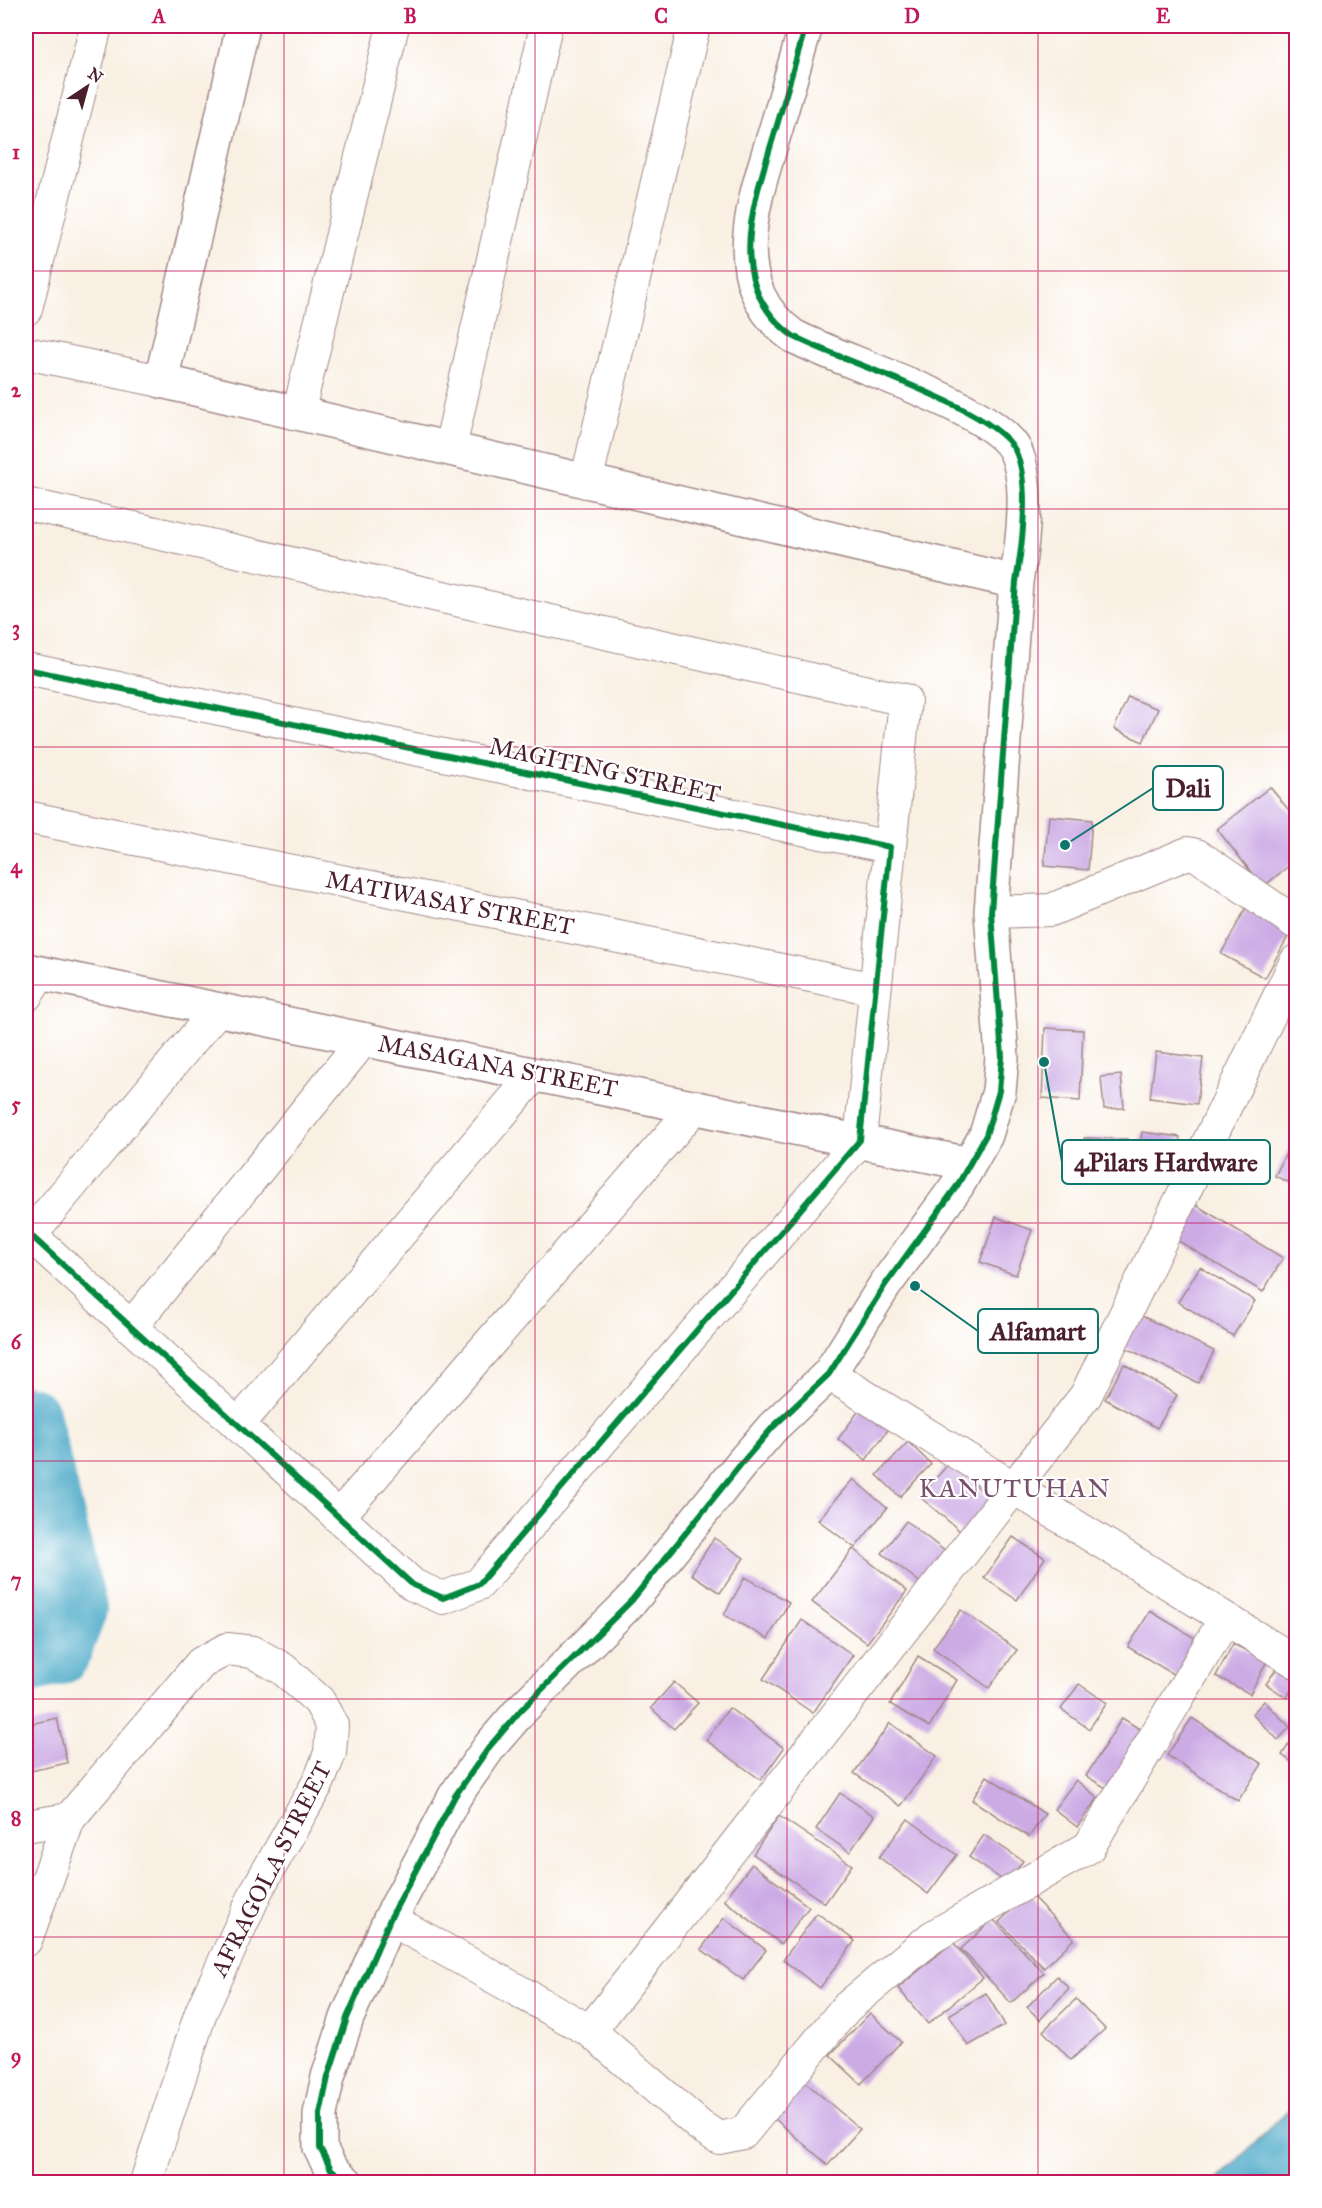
<svg xmlns="http://www.w3.org/2000/svg" width="1322" height="2208" font-family="'IM FELL Great Primer',serif">
	<style>
		.water { fill: #47a7c6; stroke: #486378; stroke-width: 1.5 }
		.lines { fill: none; stroke-linecap: round; stroke-linejoin: round }
		.river { stroke: #47a7c6; stroke-width: 70 }
		.building { fill: #ccabe5 }
		.minor-casing { stroke: #a28887; stroke-width: 34 }
		.tertiary-casing { stroke: #a28887; stroke-width: 36 }
		.minor { stroke: #fff; stroke-width: 32 }
		.tertiary { stroke: #fff; stroke-width: 33 }
		.cycleway-casing { stroke: #fff; stroke-width: 10 }
		.cycleway { stroke: #00873e; stroke-width: 6 }
		.grid { fill: none; stroke: #c2185b; stroke-width: 1.5; stroke-opacity: 0.55 }
		.labels { text-anchor: middle; dominant-baseline: central; stroke-width: 4.5; stroke-linejoin: round; paint-order: stroke }
		.street-label { font-size: 24px; fill: #4a1f2b; stroke: #fff }
		.neighbourhood-label { font-size: 26px; letter-spacing: 1.5px; fill: #78506c; stroke: #fff }
		.leader { fill: none; stroke: #0f766e; stroke-width: 2 }
		.callout-dot { fill: #0f766e; stroke: #fff; stroke-width: 2 }
		.callout { fill: #fff; stroke: #0f766e; stroke-width: 2 }
		.callout-label { font-size: 26px; text-anchor: middle; font-weight: bold; fill: #4a1f2b }
		.neatline { fill: none; stroke: #c2185b; stroke-width: 2 }
		.grid-label { font-size: 20px; text-anchor: middle; font-weight: bold; fill: #c2185b }
	</style>
	<rect width="100%" height="100%" fill="#fff"/>
	<filter id="ink" filterUnits="userSpaceOnUse"><feTurbulence type="fractalNoise" baseFrequency=".0167" numOctaves="2"/><feDisplacementMap in="SourceGraphic" scale="12" xChannelSelector="R" yChannelSelector="G"/><feConvolveMatrix kernelMatrix="1 2 1 2 8 2 1 2 1" color-interpolation-filters="sRGB"/></filter>
	<filter id="wash" filterUnits="userSpaceOnUse"><feTurbulence type="fractalNoise" baseFrequency=".008" numOctaves="4" result="noise"/><feDisplacementMap in="SourceGraphic" scale="24" xChannelSelector="R" yChannelSelector="G"/><feGaussianBlur stdDeviation="1.35" result="paint"/><feColorMatrix in="noise" values="0 0 0 0 0 0 0 0 0 0 0 0 0 0 0 0 0 1.4 0 .05"/><feComposite in="paint" operator="in"/></filter>
	<g filter="url(#wash)">
		<rect width="100%" height="100%" fill="#f9f0e3"/>
		<path class="water" d="M1296,2103V2182H1213L1216,2181Z"/>
		<g class="lines">
			<path class="river" d="M26,1420L72,1609L56,1651L26,1659"/>
		</g>
		<g id="blocks">
			<g class="building">
				<path d="M1128,697L1158,709L1143,742L1114,729Z"/>
				<path d="M1270,787L1296,819V860L1263,887L1217,829Z"/>
				<path d="M1049,816L1092,820L1088,870L1044,866Z"/>
				<path d="M1246,908L1290,933L1265,978L1221,954Z"/>
				<path d="M1045,1028L1083,1030L1080,1101L1042,1098Z"/>
				<path d="M1156,1052L1203,1058L1197,1104L1150,1098Z"/>
				<path d="M1121,1075L1124,1108L1104,1109L1101,1077Z"/>
				<path d="M1142,1132L1180,1137L1175,1179L1136,1174Z"/>
				<path d="M1084,1138L1128,1139V1172L1084,1171Z"/>
				<path d="M1292,1141L1296,1143V1186L1275,1176Z"/>
				<path d="M1196,1205L1283,1258L1263,1292L1175,1239Z"/>
				<path d="M996,1217L1032,1230L1016,1275L980,1262Z"/>
				<path d="M1200,1267L1255,1301L1233,1336L1178,1302Z"/>
				<path d="M1138,1314L1214,1351L1198,1383L1122,1346Z"/>
				<path d="M1124,1364L1177,1395L1157,1428L1105,1399Z"/>
				<path d="M863,1405L891,1426L866,1460L838,1439Z"/>
				<path d="M908,1442L931,1464L900,1497L877,1475Z"/>
				<path d="M949,1463L995,1502L966,1536L920,1497Z"/>
				<path d="M853,1479L887,1508L855,1548L818,1520Z"/>
				<path d="M906,1521L955,1559L931,1591L882,1553Z"/>
				<path d="M1013,1537L1045,1558L1017,1600L984,1578Z"/>
				<path d="M714,1538L744,1558L720,1593L691,1574Z"/>
				<path d="M853,1549L907,1591L867,1643L812,1602Z"/>
				<path d="M745,1577L789,1602L768,1639L724,1615Z"/>
				<path d="M961,1610L1017,1650L989,1688L933,1648Z"/>
				<path d="M1150,1611L1203,1643L1181,1679L1128,1647Z"/>
				<path d="M802,1620L853,1655L813,1713L763,1679Z"/>
				<path d="M1233,1644L1267,1661L1250,1694L1216,1676Z"/>
				<path d="M918,1656L957,1680L929,1727L890,1704Z"/>
				<path d="M1277,1668L1296,1680L1287,1698L1266,1684Z"/>
				<path d="M674,1682L698,1703L674,1729L651,1708Z"/>
				<path d="M1079,1684L1107,1703L1089,1729L1061,1709Z"/>
				<path d="M1264,1701L1290,1727L1278,1740L1252,1714Z"/>
				<path d="M729,1708L784,1748L761,1780L706,1740Z"/>
				<path d="M57,1718L67,1763L26,1772V1725Z"/>
				<path d="M1122,1718L1146,1733L1111,1791L1086,1776Z"/>
				<path d="M1192,1718L1262,1764L1238,1801L1167,1755Z"/>
				<path d="M890,1723L937,1756L901,1806L854,1773Z"/>
				<path d="M1296,1733V1765L1282,1755Z"/>
				<path d="M987,1776L1045,1814L1029,1837L972,1800Z"/>
				<path d="M1076,1780L1098,1798L1077,1827L1054,1809Z"/>
				<path d="M840,1793L874,1816L850,1852L816,1829Z"/>
				<path d="M779,1816L852,1865L825,1903L753,1854Z"/>
				<path d="M908,1819L957,1855L928,1894L879,1857Z"/>
				<path d="M984,1835L1023,1861L1007,1883L969,1857Z"/>
				<path d="M752,1864L809,1907L781,1944L724,1900Z"/>
				<path d="M1029,1893L1074,1939L1044,1968L999,1922Z"/>
				<path d="M817,1913L855,1941L820,1988L783,1960Z"/>
				<path d="M724,1918L766,1950L743,1980L701,1949Z"/>
				<path d="M993,1919L1044,1973L1011,2003L961,1949Z"/>
				<path d="M953,1942L983,1978L928,2024L898,1988Z"/>
				<path d="M1057,1976L1069,1988L1040,2020L1027,2007Z"/>
				<path d="M986,1993L1005,2025L968,2046L949,2015Z"/>
				<path d="M1076,1999L1105,2029L1071,2060L1043,2031Z"/>
				<path d="M870,2013L901,2042L861,2084L830,2055Z"/>
				<path d="M798,2076L860,2129L828,2165L767,2112Z"/>
			</g>
		</g>
	</g>
	<g filter="url(#ink)">
		<use href="#blocks" fill-opacity="0" stroke="#a28887" stroke-width="1.5"/>
		<g class="lines">
			<defs>
				<g id="minor">
					<path d="M26,309L96,26"/>
					<path d="M26,353L161,381"/>
					<path d="M298,414L393,26"/>
					<path d="M450,448L546,26"/>
					<path d="M586,482L694,26"/>
					<path d="M26,504L905,700L890,847"/>
					<path d="M26,669L890,847L860,1140L479,1584L443,1598L413,1585L26,1231"/>
					<path d="M26,817L875,989"/>
					<path d="M991,912L1051,910L1188,853L1197,855L1296,923"/>
					<path d="M26,996L41,973"/>
					<path d="M30,1235L218,1009"/>
					<path d="M131,1327L364,1039"/>
					<path d="M829,1374L1296,1662"/>
					<path d="M238,1425L535,1074"/>
					<path d="M338,1517L696,1106"/>
					<path d="M26,1826L69,1819"/>
					<path d="M390,1919L590,2031L700,2126L719,2138L743,2133L846,2008L932,1937L1089,1847L1225,1619"/>
					<path d="M26,1940L69,1819L201,1663L227,1649L253,1652L283,1669L319,1701L332,1725L330,1753L319,1781L258,1888L201,2012L146,2182"/>
					<path d="M590,2031L1086,1395L1296,961"/>
				</g>
				<g id="tertiary">
					<path d="M243,26L161,381L1016,582"/>
					<path d="M26,970L969,1164"/>
					<path d="M346,2182L331,2169L320,2148V2114L328,2077L347,2018L390,1919L455,1796L490,1746L521,1710L632,1600L741,1464L773,1427L829,1374L885,1285L957,1186L986,1135L999,1091L1002,1057L991,912L1016,582C1022,547 1031,483 1015,450C993,407 842,362 793,336C723,285 753,204 774,135C785,99 795,62 806,26"/>
				</g>
			</defs>
			<use href="#minor" class="minor-casing"/>
			<use href="#tertiary" class="tertiary-casing"/>
			<use href="#minor" class="minor"/>
			<use href="#tertiary" class="tertiary"/>
			<defs>
				<g id="cycleway">
					<path d="M26,669L890,847L860,1140L479,1584L443,1598L413,1585L26,1231"/>
					<path d="M346,2182L331,2169L320,2148V2114L328,2077L347,2018L390,1919L455,1796L490,1746L521,1710L632,1600L741,1464L773,1427L829,1374L885,1285L957,1186L986,1135L999,1091L1002,1057L991,912L1016,582C1022,547 1031,483 1015,450C993,407 842,362 793,336C723,285 753,204 774,135C785,99 795,62 806,26"/>
				</g>
			</defs>
			<use href="#cycleway" class="cycleway-casing"/>
			<use href="#cycleway" class="cycleway"/>
		</g>
	</g>
	<path class="grid" d="M284,26V2182M535,26V2182M787,26V2182M1038,26V2182M26,271H1296M26,509H1296M26,747H1296M26,985H1296M26,1223H1296M26,1461H1296M26,1699H1296M26,1937H1296"/>
	<g class="labels">
		<g class="street-label">
			<text transform="translate(605 770) rotate(12)">MAGITING STREET</text>
			<text transform="translate(450 903) rotate(11)">MATIWASAY STREET</text>
			<text transform="translate(498 1066) rotate(11)">MASAGANA STREET</text>
			<text transform="translate(271 1869) rotate(-63)">AFRAGOLA STREET</text>
		</g>
		<g class="neighbourhood-label">
			<text x="1015" y="1488">KANUTUHAN</text>
		</g>
	</g>
	<path class="leader" d="M1065 845L1153 788M1044 1062L1062 1162M915 1286L978 1331"/>
	<g class="callout-dot">
		<circle cx="1065" cy="845" r="6"/>
		<circle cx="1044" cy="1062" r="6"/>
		<circle cx="915" cy="1286" r="6"/>
	</g>
	<g class="callout">
		<rect x="1153" y="766" width="70" height="44" rx="6"/>
		<rect x="1062" y="1140" width="208" height="44" rx="6"/>
		<rect x="978" y="1309" width="120" height="44" rx="6"/>
	</g>
	<g class="callout-label">
		<text x="1188" y="797">Dali</text>
		<text x="1166" y="1171">4Pilars Hardware</text>
		<text x="1038" y="1340">Alfamart</text>
	</g>
	<rect width="1322" height="2208" fill="none" stroke="#fff" stroke-width="66"/>
	<g transform="translate(87 87) rotate(36)" stroke="#ffffff" stroke-width="4.5" paint-order="stroke">
	<path d="M0-4.5L10 22L0 15L-10 22Z" fill="#4a1f2b"/>
	<text y="-9" font-size="16" font-weight="bold" text-anchor="middle" fill="#4a1f2b">N</text>
	</g>
	<rect x="33" y="33" width="1256" height="2142" class="neatline"/>
	<g class="grid-label">
		<text x="159" y="23">A</text>
		<text x="410" y="23">B</text>
		<text x="661" y="23">C</text>
		<text x="912" y="23">D</text>
		<text x="1163" y="23">E</text>
		<text x="16" y="159">1</text>
		<text x="16" y="397">2</text>
		<text x="16" y="635">3</text>
		<text x="16" y="873">4</text>
		<text x="16" y="1111">5</text>
		<text x="16" y="1349">6</text>
		<text x="16" y="1587">7</text>
		<text x="16" y="1825">8</text>
		<text x="16" y="2063">9</text>
	</g>
</svg>
